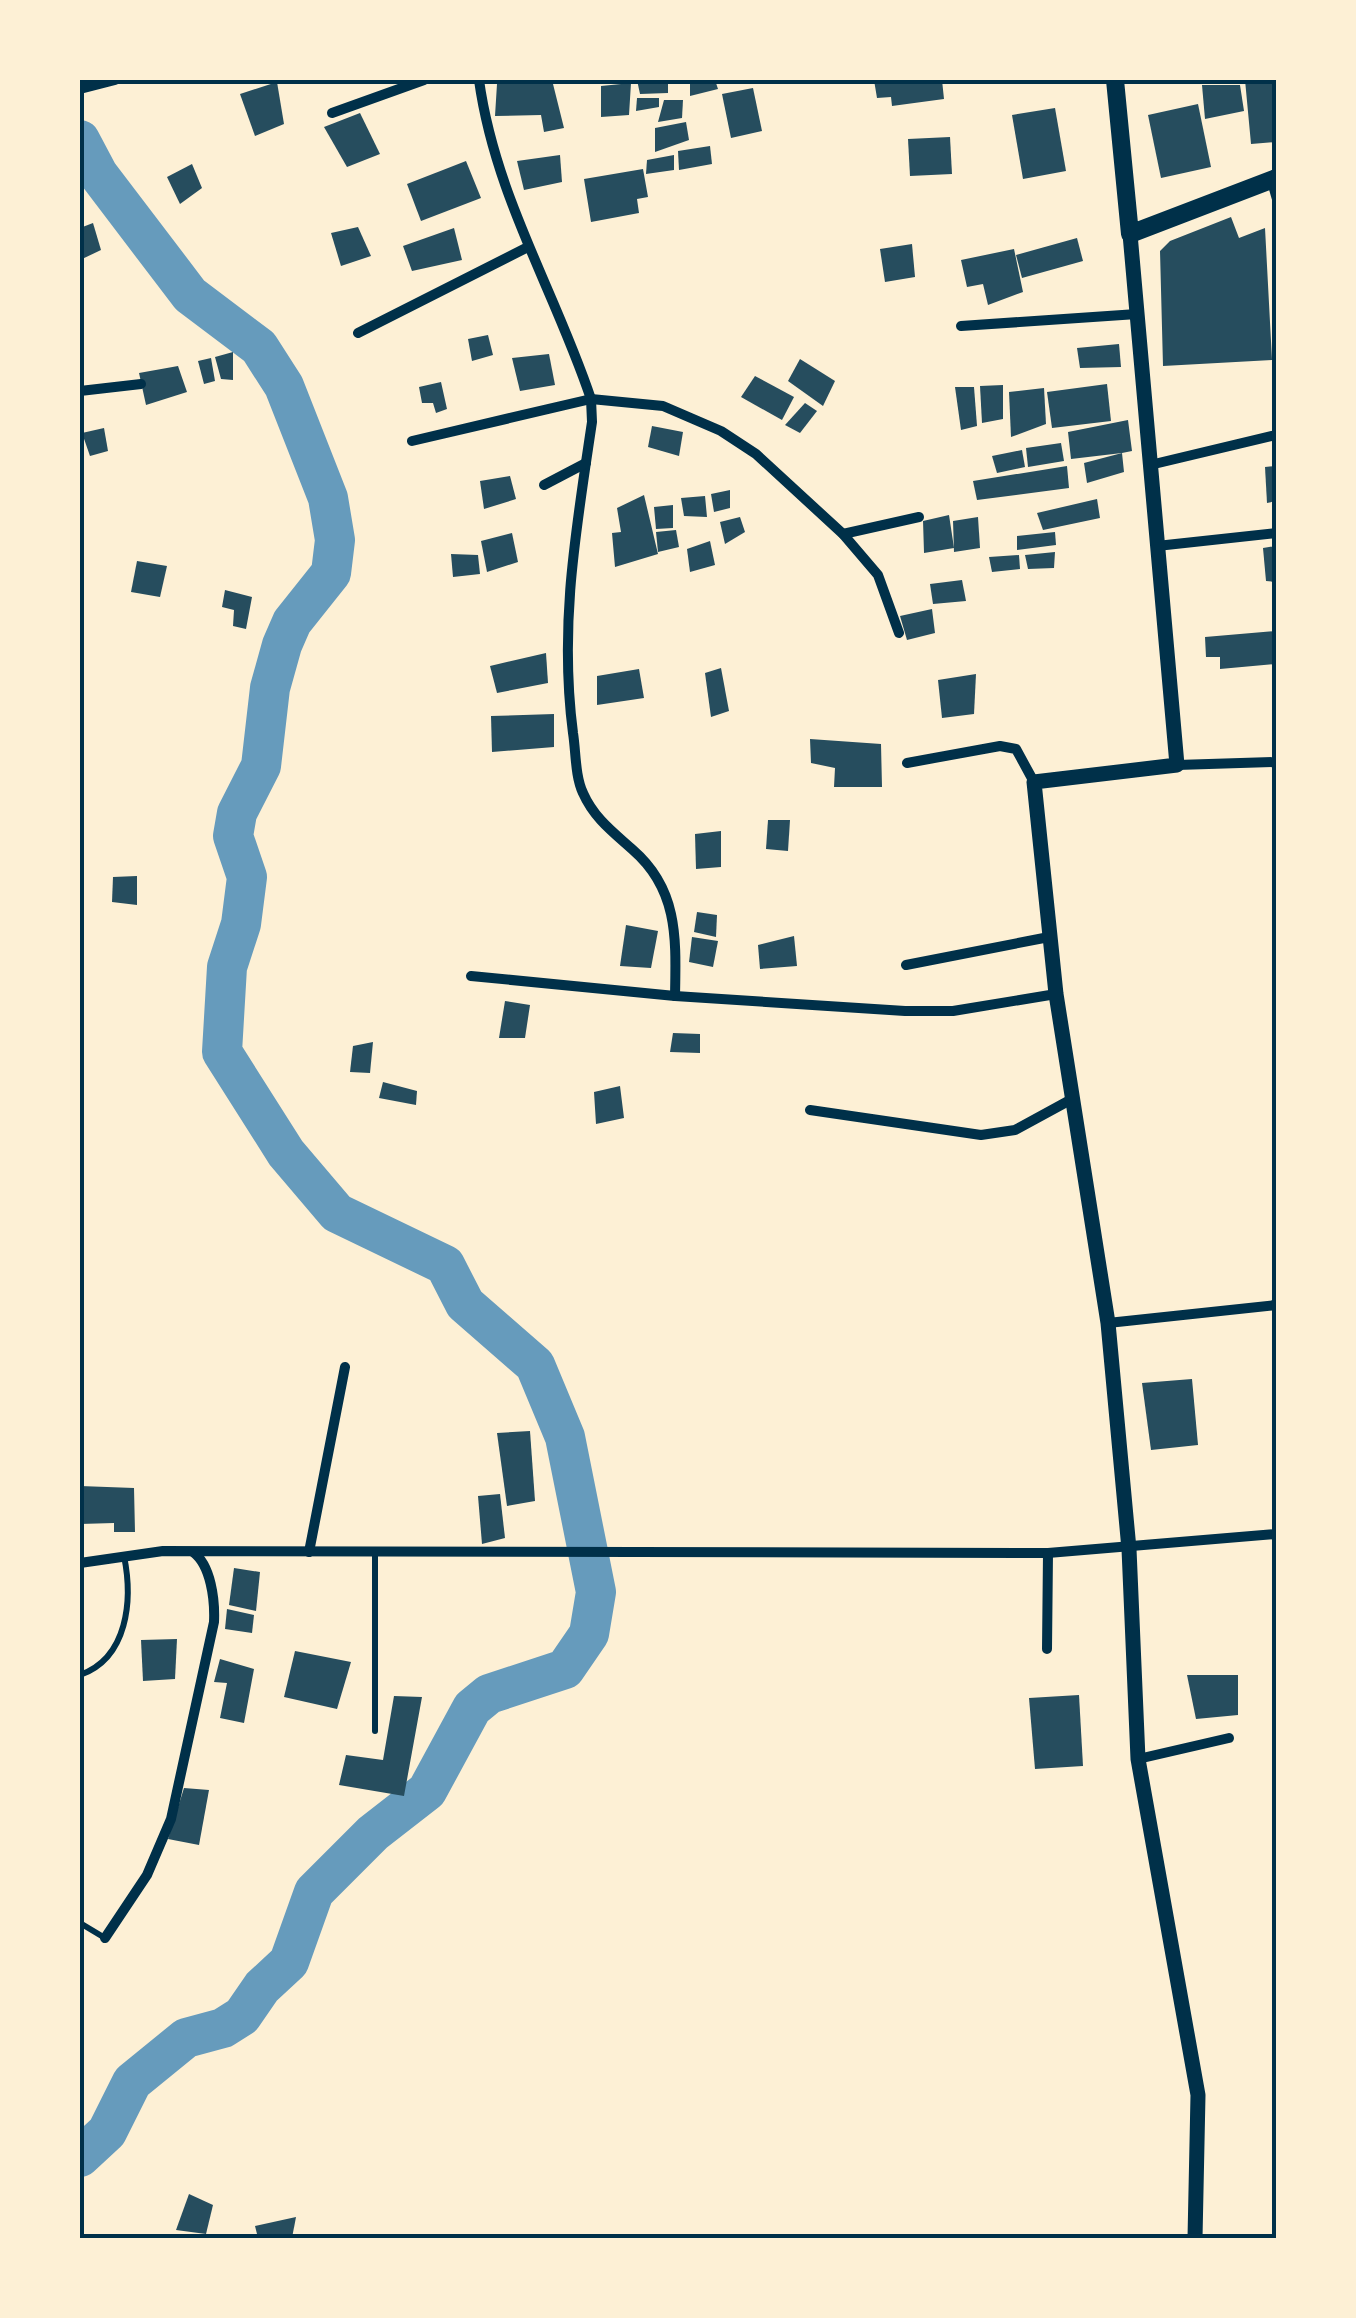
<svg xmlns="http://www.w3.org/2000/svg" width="1356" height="2318" font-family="'Source Sans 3',sans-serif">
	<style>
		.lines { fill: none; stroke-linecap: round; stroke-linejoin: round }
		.river { stroke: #669bbc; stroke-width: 40 }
		.building { fill: #264d5e }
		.service { stroke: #003049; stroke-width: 6 }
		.minor { stroke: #003049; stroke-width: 10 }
		.tertiary { stroke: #003049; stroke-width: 15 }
		.secondary { stroke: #003049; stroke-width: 18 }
		.neatline { fill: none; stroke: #003049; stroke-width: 4 }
	</style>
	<rect width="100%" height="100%" fill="#fdf0d5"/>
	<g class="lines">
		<path class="river" d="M80,140L98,174L190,295L259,347L284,386L328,498L335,540L331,573L292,622L282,645L270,688L261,766L237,813L233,836L247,877L241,924L227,967L222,1052L286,1153L337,1213L445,1265L465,1304L535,1365L565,1437L596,1592L589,1634L565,1669L489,1694L472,1708L427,1791L373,1833L314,1892L289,1962L262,1987L242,2016L223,2028L186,2038L132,2082L107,2132L80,2157"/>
	</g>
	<g class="building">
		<path d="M552,80L564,128L544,132L541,115L495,116L497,84Z"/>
		<path d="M637,80H668V93L640,94Z"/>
		<path d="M690,80H715L718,89L690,96Z"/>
		<path d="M874,80H942L944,99L892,106L891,97L877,98Z"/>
		<path d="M1245,80H1276V142L1251,144Z"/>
		<path d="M277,82L284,124L255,136L240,94Z"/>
		<path d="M631,83L629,115L601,117V86Z"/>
		<path d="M1202,85H1240L1244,111L1205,119Z"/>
		<path d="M753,88L762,131L731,138L722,94Z"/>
		<path d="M637,98H659V107L636,111Z"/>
		<path d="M664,100H683L682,118L658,122Z"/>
		<path d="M1198,104L1211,167L1161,178L1148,115Z"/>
		<path d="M1055,108L1066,171L1023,179L1012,115Z"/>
		<path d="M360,113L380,154L347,167L324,127Z"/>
		<path d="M686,122L689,140L655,152V128Z"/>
		<path d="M950,137L952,174L910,176L908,139Z"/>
		<path d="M710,146L712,164L679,170L678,151Z"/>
		<path d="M560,155L562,182L524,190L517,161Z"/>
		<path d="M674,155V170L646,174L647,160Z"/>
		<path d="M466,161L481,198L421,221L407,184Z"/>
		<path d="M192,164L202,188L180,204L167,177Z"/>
		<path d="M643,169L648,197L637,199L639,213L591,222L584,179Z"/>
		<path d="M1231,217L1239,238L1265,228L1272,360L1163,366L1160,251L1170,241Z"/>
		<path d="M93,223L101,250L80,260V228Z"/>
		<path d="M358,227L371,256L341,266L331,233Z"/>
		<path d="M454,228L462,260L412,271L403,246Z"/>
		<path d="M1077,238L1083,261L1022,278L1016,255Z"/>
		<path d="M912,244L915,277L885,282L880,249Z"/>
		<path d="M1014,249L1023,292L988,305L983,284L967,287L961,260Z"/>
		<path d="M488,335L493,355L472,361L468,339Z"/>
		<path d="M1119,344L1121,367L1080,368L1077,348Z"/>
		<path d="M233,352V380L221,379L215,357Z"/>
		<path d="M549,354L555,385L520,391L512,358Z"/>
		<path d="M211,358L215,381L204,384L198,361Z"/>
		<path d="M800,359L835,381L823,406L788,381Z"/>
		<path d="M178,366L187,392L146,405L139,373Z"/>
		<path d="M755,376L794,397L782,420L741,397Z"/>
		<path d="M441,382L447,409L436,413L433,403H422L419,387Z"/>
		<path d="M1107,384L1111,421L1052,428L1047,392Z"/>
		<path d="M1003,385V419L982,423L980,386Z"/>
		<path d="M955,387H974L977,426L961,430Z"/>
		<path d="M1044,388L1046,424L1011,437L1009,392Z"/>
		<path d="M805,403L817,411L800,433L785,425Z"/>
		<path d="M1128,420L1132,451L1122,453L1124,472L1087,483L1084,463L1122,453L1071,459L1068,432Z"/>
		<path d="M652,426L683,432L679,456L648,447Z"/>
		<path d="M104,428L108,451L90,456L82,433Z"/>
		<path d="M1061,443L1064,461L1028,467L1026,448Z"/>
		<path d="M1022,450L1025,467L997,473L992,456Z"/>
		<path d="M1067,466L1069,488L977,500L973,481Z"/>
		<path d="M1276,466V501L1267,503L1265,467Z"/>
		<path d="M510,476L516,499L484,509L480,481Z"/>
		<path d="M730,490V508L714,512L711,494Z"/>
		<path d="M644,495L658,554L615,567L612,533L621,532L617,508Z"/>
		<path d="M705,496L707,517L684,516L681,498Z"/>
		<path d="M1097,499L1100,518L1043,530L1037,513Z"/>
		<path d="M673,505V528L656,529L654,507Z"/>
		<path d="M949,515L954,548L924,553L923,521Z"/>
		<path d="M740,517L745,532L725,544L720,522Z"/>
		<path d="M978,517L980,548L954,552L953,521Z"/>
		<path d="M676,530L679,547L658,552L656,532Z"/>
		<path d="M1055,532L1056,545L1017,550V536Z"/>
		<path d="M512,533L518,562L487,572L481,541Z"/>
		<path d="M710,541L715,565L690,572L687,549Z"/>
		<path d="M1276,546V582L1266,581L1263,548Z"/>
		<path d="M1055,552L1054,568L1028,569L1025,555Z"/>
		<path d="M451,554L478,555L480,574L453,577Z"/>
		<path d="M1019,555L1020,569L992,572L989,557Z"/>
		<path d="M137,561L167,566L160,597L131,592Z"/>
		<path d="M962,580L966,601L933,604L930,584Z"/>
		<path d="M225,590L252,597L246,629L233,626L234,610L222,607Z"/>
		<path d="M932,609L935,633L907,640L900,616Z"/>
		<path d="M1276,631V664L1220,669V657H1206L1205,637Z"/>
		<path d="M546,653L548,683L497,693L490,666Z"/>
		<path d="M721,668L729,711L711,717L705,673Z"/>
		<path d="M639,669L644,698L597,705V676Z"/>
		<path d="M976,674L974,714L942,718L938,680Z"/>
		<path d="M554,714V747L492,752L491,716Z"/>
		<path d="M810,739L881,744L882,787H834L835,768L811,763Z"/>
		<path d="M768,820H790L788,851L766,849Z"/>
		<path d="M721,831V867L696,869L695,834Z"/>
		<path d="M137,876V905L112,902L113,877Z"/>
		<path d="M697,912L717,915L716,937L694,932Z"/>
		<path d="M626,925L658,931L651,968L620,966Z"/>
		<path d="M794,936L797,966L760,969L758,945Z"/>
		<path d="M692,937L718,941L713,967L689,962Z"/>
		<path d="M505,1001L530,1005L525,1038H499Z"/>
		<path d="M673,1033L700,1034V1053L670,1052Z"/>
		<path d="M373,1042L370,1073L350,1072L353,1046Z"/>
		<path d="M383,1082L417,1091L416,1105L379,1098Z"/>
		<path d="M620,1086L624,1118L596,1124L594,1092Z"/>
		<path d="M1192,1379L1198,1445L1151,1450L1142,1383Z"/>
		<path d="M530,1431L535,1501L507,1506L497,1433Z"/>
		<path d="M80,1486L134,1488L135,1532H114V1523L80,1524Z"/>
		<path d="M500,1494L505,1538L482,1544L478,1496Z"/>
		<path d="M234,1568L260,1572L256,1611L229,1605Z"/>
		<path d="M227,1609L254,1615L252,1633L225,1629Z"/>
		<path d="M177,1639L175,1679L143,1681L141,1640Z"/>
		<path d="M295,1651L351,1662L337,1709L284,1697Z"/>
		<path d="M220,1659L254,1669L244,1723L220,1718L227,1683L214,1682Z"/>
		<path d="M1187,1675H1238V1715L1196,1719Z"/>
		<path d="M1079,1695L1083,1766L1035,1769L1029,1698Z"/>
		<path d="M394,1696L422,1697L404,1796L339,1785L346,1755L383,1760Z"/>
		<path d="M184,1788L209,1790L199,1845L168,1839Z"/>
		<path d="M189,2194L213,2205L206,2234L176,2230Z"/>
		<path d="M296,2217L292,2238H258L255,2226Z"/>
	</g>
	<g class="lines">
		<g class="service">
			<path d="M1270,182L1276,203"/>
			<path d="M375,1553V1731"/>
			<path d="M80,1675C128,1658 133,1600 124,1556"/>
			<path d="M80,1923L105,1938"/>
		</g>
		<g class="minor">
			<path d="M479,80C495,196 555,291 591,399L592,422C576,530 559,625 573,733C576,752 575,776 583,793C594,818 613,832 633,850C679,890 676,940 675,996"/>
			<path d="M80,89L115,80"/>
			<path d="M332,113L424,80"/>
			<path d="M961,326L1137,314"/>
			<path d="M358,333L526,248"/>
			<path d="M80,391L141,384"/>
			<path d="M412,441L591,399L663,406L721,431L756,454L843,534L878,575L899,633"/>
			<path d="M1150,465L1276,435"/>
			<path d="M544,485L586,463"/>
			<path d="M843,534L919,517"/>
			<path d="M1157,546L1276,533"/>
			<path d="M907,763L1000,746L1016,749L1034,782"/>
			<path d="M1177,765L1276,762"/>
			<path d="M906,965L1049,937"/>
			<path d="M471,976L675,996L905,1011H953L1056,994"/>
			<path d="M810,1110L981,1135L1015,1130L1072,1099"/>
			<path d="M1108,1323L1276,1305"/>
			<path d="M309,1552L345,1367"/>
			<path d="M80,1563L163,1551L1048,1553L1276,1534"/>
			<path d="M1047,1649L1048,1553"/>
			<path d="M1138,1759L1229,1738"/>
			<path d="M105,1938L147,1875L171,1819L214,1622C215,1600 211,1565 193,1552"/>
		</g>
		<path class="tertiary" d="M1130,234L1177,765L1034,782L1056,994L1108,1323L1129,1549L1138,1759L1198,2095L1195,2238"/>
		<path class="secondary" d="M1115,80L1130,234L1276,178"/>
	</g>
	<rect width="1356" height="2318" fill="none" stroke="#fdf0d5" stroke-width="165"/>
	<rect x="82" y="82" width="1192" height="2154" class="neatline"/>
</svg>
